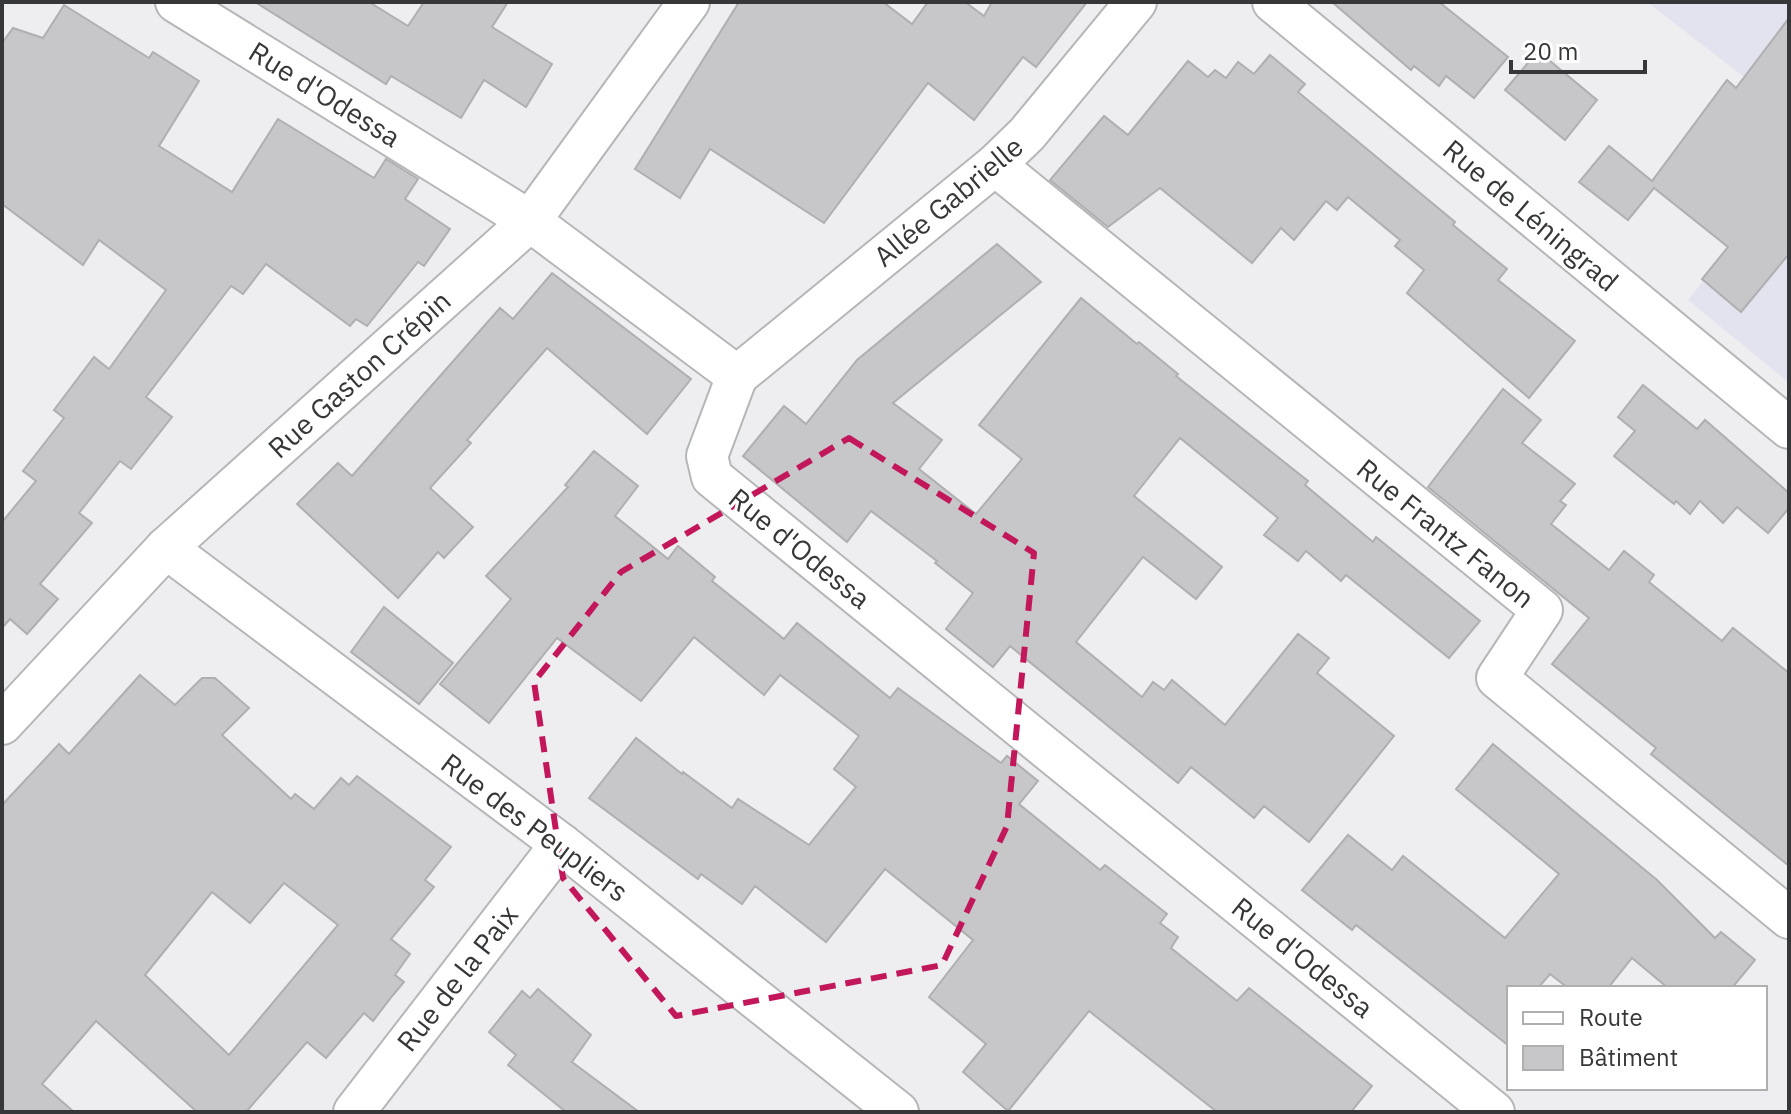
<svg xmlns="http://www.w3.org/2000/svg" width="1791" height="1114" font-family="'IBM Plex Sans',sans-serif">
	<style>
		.built { fill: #e2e3ee }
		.building { fill: #c7c7ca; stroke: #afafb1; stroke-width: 2; fill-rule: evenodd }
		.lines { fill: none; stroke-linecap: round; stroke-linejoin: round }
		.street-casing { stroke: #b5b6b8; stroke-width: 44 }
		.street { stroke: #fff; stroke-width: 40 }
		.marked { fill: none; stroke: #c2185b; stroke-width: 6; stroke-dasharray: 16 10; stroke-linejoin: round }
		.labels { text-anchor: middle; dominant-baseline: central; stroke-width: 6; stroke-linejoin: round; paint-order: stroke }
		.street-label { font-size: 28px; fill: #363738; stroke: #fff }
	</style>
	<rect width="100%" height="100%" fill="#eeeef1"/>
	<path class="built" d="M1647,2H1789V383L1688,300L1760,209L1691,148L1744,77Z"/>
	<g class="building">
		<path d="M255,2H369L408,26L424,2H508L492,27L552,64L526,107L484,80L461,118L391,76L386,84Z"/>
		<path d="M739,2H883L912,24L928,2H965L984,16L992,2H1087L1036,67L1023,57L974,120L928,83L824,223L710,149L680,198L635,169Z"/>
		<path d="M1332,2H1439L1508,57L1474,98L1446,76L1439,86L1414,66L1411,70Z"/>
		<path d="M64,5L149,58L153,52L199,81L159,146L232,192L278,119L374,178L386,159L418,179L405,199L450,229L424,266L418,262L367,326L356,319L350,326L266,264L243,294L231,286L146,397L172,417L131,469L120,461L79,513L92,523L40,584L58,599L27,634L10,619L2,628V522L36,481L23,471L64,418L54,410L94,357L109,369L166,290L99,240L83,265L2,204V43L13,28L43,38Z"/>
		<path d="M1789,18V254L1741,312L1702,279L1728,247L1654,188L1628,220L1579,182L1609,146L1652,181L1727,80L1736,88Z"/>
		<path d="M1538,51L1597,100L1565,140L1505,90Z"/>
		<path d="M1270,55L1305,84L1298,92L1455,222L1453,225L1507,269L1498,280L1575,341L1529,398L1407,293L1424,270L1395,246L1400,240L1348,197L1337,210L1326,201L1294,240L1281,228L1252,263L1160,188L1108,227L1050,180L1104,116L1128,135L1188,61L1208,77L1215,70L1226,78L1238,62L1254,74Z"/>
		<path d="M997,244L1041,282L893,403L942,440L919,469L976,514L1022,459L979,425L1081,298L1137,344L1139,342L1178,374L1176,376L1308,481L1305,485L1373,542L1376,537L1480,621L1449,658L1346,575L1341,581L1306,551L1298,561L1264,535L1278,518L1180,438L1134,496L1222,567L1196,599L1143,557L1076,642L1142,697L1153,682L1164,690L1172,680L1225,725L1298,634L1329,658L1317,673L1394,736L1309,842L1264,806L1254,818L1191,767L1178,783L1010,646L993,667L946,629L973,593L935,563L937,561L871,511L847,542L743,456L784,406L806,424L857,360Z"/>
		<path d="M552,273L691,379L647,434L547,348L467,440L471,443L430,488L473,527L444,558L438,552L398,598L297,504L338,463L352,476L500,308L513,319Z"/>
		<path d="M1643,385L1697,429L1705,420L1789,493V508L1768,533L1737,507L1723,523L1700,501L1690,514L1676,501L1674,504L1614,456L1635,431L1618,417Z"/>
		<path d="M1503,389L1541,420L1522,443L1575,484L1560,501L1566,505L1551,524L1609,570L1624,551L1654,575L1649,582L1722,641L1733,628L1789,673V866L1651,754L1656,748L1552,664L1589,618L1428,487Z"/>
		<path d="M594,451L638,486L615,516L668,559L678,546L715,577L712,581L784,639L797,623L890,698L898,688L1001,763L1007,756L1038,781L1019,804L1100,870L1105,865L1167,914L1160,923L1178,937L1171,948L1237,1001L1249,988L1372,1086L1351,1112H1217L1089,1011L1008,1111L963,1072L986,1044L929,997L973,940L885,869L826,942L755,886L742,904L701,874L698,879L589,798L636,738L682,774L683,772L732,808L738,799L809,845L856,787L834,769L859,736L780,675L764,695L694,637L641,701L557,638L489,723L440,684L511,599L486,576L568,487L565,485Z"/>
		<path d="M384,607L453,663L419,704L351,652Z"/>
		<path d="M140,675L175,705L202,678H215L249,708L222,735L291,799L295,794L314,809L341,778L349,785L357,776L451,847L425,880L434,887L391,939L410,954L395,975L404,982L393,995L373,1021L364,1013L326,1058L307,1042L246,1112H197L96,1021L42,1084L74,1112H2V805L59,744L69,754ZM284,883L338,925L229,1055L145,975L212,892L250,923Z"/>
		<path d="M1493,744L1657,880L1715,938L1721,932L1755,960L1732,988H1668L1632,958L1608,988H1568L1550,974L1538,988H1509V1046L1356,925L1352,930L1302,890L1348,835L1392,870L1403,856L1505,938L1559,874L1456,789Z"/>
		<path d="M538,989L591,1035L572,1062L639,1112H566L508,1065L516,1055L489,1032L522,991L530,998Z"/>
	</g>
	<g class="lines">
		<defs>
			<g id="street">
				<path d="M176,2L530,221L737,376"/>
				<path d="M1273,2L1789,428"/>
				<path d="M995,165L1542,610L1497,678L1789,918"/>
				<path d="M737,376L707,456L712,477L1494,1112"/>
				<path d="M737,376L995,165L1027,134L1136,2"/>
				<path d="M166,548L561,844L898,1112"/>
				<path d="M2,724L166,548L530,221L689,2"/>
				<path d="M354,1112L561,844"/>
			</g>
		</defs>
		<use href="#street" class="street-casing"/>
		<use href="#street" class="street"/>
	</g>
	<path class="marked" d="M849,438L1034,553L1007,826L942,965L676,1016L563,878L534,682L621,572Z"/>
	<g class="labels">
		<g class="street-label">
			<text transform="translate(325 94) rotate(32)">Rue d'Odessa</text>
			<text transform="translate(948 201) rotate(-40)">Allée Gabrielle</text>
			<text transform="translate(1531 215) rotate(40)">Rue de Léningrad</text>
			<text transform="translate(359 374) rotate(-42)">Rue Gaston Crépin</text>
			<text transform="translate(1446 533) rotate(39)">Rue Frantz Fanon</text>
			<text transform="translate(800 548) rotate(39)">Rue d'Odessa</text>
			<text transform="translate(535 827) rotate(37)">Rue des Peupliers</text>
			<text transform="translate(1303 957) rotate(39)">Rue d'Odessa</text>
			<text transform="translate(457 978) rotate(-52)">Rue de la Paix</text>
		</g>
	</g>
	<rect width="1791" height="1114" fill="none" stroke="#363738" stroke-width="8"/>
	<rect x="1507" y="986" width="260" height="104" fill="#ffffff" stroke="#afafaf" stroke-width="2"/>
	<rect x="1523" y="1012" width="40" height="12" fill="#ffffff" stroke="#afafaf" stroke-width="2"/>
	<text x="1579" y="1026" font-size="24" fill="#363738">Route</text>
	<rect x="1523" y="1046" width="40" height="24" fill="#c7c7ca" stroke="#afafaf" stroke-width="2"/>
	<text x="1579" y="1066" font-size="24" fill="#363738">Bâtiment</text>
	<path d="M1511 60v12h134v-12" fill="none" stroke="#363738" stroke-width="4"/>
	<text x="1523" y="60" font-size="24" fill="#363738" stroke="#ffffff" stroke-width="6" paint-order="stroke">20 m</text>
</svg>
